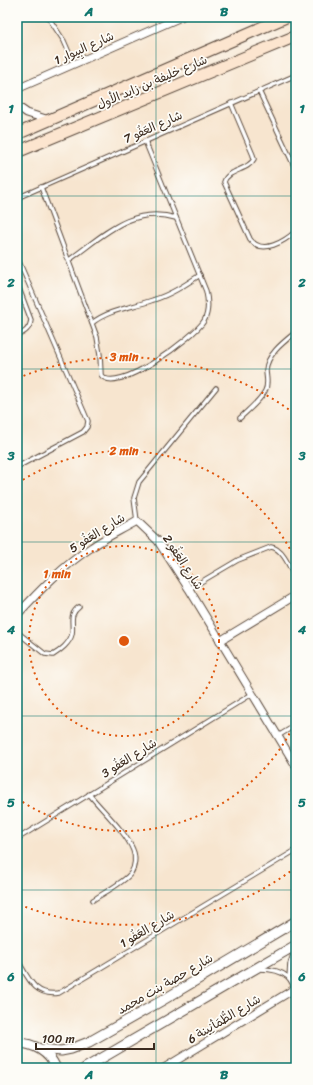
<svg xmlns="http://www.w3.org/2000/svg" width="313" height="1085" font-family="Sriracha,'Playpen Sans Arabic',sans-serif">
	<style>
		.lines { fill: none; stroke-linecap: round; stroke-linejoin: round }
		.service-casing { stroke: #574639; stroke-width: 5.5 }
		.minor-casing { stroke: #574639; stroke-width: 9 }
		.tertiary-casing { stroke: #574639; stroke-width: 11 }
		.secondary-casing { stroke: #574639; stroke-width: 13 }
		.service { stroke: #fff; stroke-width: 3.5 }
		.minor { stroke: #fff; stroke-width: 7 }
		.tertiary { stroke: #fff; stroke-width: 9 }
		.secondary { stroke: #fce5cf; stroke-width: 11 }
		.grid { fill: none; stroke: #0f766e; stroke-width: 1; stroke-opacity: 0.55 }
		.ring { fill: none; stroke: #df570d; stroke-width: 2; stroke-dasharray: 2 4 }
		.labels { text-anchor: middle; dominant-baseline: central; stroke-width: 3.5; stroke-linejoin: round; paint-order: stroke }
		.street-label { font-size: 12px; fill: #3b2a1e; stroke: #fdfcf7 }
		.centre { fill: #df570d; stroke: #fdfcf7; stroke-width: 2 }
		.ring-label { font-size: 12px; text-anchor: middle; font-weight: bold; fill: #df570d; stroke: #fdfcf7; stroke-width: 3.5; stroke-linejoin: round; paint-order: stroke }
		.neatline { fill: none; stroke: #0f766e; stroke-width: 1.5 }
		.grid-label { font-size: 13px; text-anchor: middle; font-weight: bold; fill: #0f766e }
	</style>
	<rect width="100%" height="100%" fill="#fdfcf7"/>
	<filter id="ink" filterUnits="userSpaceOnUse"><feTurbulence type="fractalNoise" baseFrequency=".025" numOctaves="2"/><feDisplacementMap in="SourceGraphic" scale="8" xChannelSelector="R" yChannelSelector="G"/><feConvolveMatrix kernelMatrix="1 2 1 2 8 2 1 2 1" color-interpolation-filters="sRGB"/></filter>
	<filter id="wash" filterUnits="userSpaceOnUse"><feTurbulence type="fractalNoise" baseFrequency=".012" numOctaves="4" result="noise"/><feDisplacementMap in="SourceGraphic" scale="16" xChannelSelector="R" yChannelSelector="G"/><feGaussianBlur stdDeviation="0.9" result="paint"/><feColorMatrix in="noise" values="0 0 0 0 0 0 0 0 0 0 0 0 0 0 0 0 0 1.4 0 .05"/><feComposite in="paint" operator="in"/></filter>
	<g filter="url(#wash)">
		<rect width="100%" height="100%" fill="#f7e5cf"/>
	</g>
	<g filter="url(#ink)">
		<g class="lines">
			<defs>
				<g id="service">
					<path d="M48,17L64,41L74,64"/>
					<path d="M259,91L296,170"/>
					<path d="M231,103L253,155L254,159C248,171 228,169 224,182L250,239C262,256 285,241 296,231"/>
					<path d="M41,187L97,337L100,355L101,375C116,396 194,337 204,321C209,312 208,300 206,291L145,141"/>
					<path d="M17,198L296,75"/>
					<path d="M17,257L88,421L87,427L83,432L17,467"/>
					<path d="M69,260C103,236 131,205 176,218"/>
					<path d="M17,283L31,320C30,329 25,332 17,336"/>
					<path d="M92,323C110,309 131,308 153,300C170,295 185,285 200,275"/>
					<path d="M240,418C248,410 260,401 265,391C269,384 266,377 266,370C267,354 285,341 296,332"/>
					<path d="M137,521L134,498L139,482L216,388"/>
					<path d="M189,589L238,560L271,547C283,548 291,570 296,580"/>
					<path d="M17,632L45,654L53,655C60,651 70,643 72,634C74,623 68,615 79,607"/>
					<path d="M278,736L296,725"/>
					<path d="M89,794C102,810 126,832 133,850C136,857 135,867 131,873C126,881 102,894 93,900"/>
					<path d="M17,839L252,694"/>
					<path d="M17,959C28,977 34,997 59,993L296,850"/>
					<path d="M260,969C269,969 281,971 288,977C291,980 293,985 295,989"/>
					<path d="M289,978L290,964L295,948"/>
				</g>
				<g id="minor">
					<path d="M17,89L181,17"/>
					<path d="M17,106L27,113L49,120"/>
					<path d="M17,615C40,590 63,566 92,547C106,537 122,530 137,521L158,541L189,589L296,766"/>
					<path d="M220,641L296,595"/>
					<path d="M164,1068L296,988"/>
				</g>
				<g id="tertiary">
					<path d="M17,1043C34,1043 49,1052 56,1068"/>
					<path d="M41,1049L61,1051L71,1049L89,1042L163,1000L296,921"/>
					<path d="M85,1068L296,945"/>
				</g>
				<g id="secondary">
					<path d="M17,134L286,17"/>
					<path d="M17,152L296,36"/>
				</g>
			</defs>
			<use href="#service" class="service-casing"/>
			<use href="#minor" class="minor-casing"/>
			<use href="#tertiary" class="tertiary-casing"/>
			<use href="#secondary" class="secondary-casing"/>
			<use href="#service" class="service"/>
			<use href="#minor" class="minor"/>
			<use href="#tertiary" class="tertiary"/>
			<use href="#secondary" class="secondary"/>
		</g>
	</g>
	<path class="grid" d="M156,17V1068M17,196H296M17,369H296M17,542H296M17,716H296M17,890H296"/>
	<g class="ring">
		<circle cx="124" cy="641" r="95"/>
		<path d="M295 723A190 190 0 0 1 18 799M18 483A190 190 0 0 1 295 559"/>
		<path d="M295 868A284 284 0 0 1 18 904M18 378A284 284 0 0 1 295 414"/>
	</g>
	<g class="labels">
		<g class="street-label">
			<text transform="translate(84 48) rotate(-24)">شارع البِيوار 1</text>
			<text transform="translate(152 82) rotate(-23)">شارع خليفة بن زايد الأول</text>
			<text transform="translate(153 127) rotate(-24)">شارع العَفُو 7</text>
			<text transform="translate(97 533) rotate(-32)">شارع العَفُو 5</text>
			<text transform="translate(183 562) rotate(57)">شارع العَفُو 2</text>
			<text transform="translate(129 758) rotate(-32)">شارع العَفُو 3</text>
			<text transform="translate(147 929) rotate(-31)">شارع العَفُو 1</text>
			<text transform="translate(165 984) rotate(-30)">شارع حصة بنت محمد</text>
			<text transform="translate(224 1019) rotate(-31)">شارع الطُّمَأنِينة 6</text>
		</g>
	</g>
	<circle cx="124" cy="641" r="6" class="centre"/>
	<g class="ring-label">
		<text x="124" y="361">3 min</text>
		<text x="124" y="455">2 min</text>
		<text x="57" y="578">1 min</text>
	</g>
	<rect width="313" height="1085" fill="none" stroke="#fdfcf7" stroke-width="44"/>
	<path d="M36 1043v6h118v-6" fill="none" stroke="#3b2a1e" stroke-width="2"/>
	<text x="42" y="1043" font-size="12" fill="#3b2a1e" stroke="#fdfcf7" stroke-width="3" paint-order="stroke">100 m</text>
	<rect x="22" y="22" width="269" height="1041" class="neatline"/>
	<g class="grid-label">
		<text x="89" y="16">A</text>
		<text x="224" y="16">B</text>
		<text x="11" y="113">1</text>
		<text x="302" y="113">1</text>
		<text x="11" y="287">2</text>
		<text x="302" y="287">2</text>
		<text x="11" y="460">3</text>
		<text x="302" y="460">3</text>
		<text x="11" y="634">4</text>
		<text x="302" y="634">4</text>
		<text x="11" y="807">5</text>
		<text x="302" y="807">5</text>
		<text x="11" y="981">6</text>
		<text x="302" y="981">6</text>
		<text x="89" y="1079">A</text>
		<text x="224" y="1079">B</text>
	</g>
</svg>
